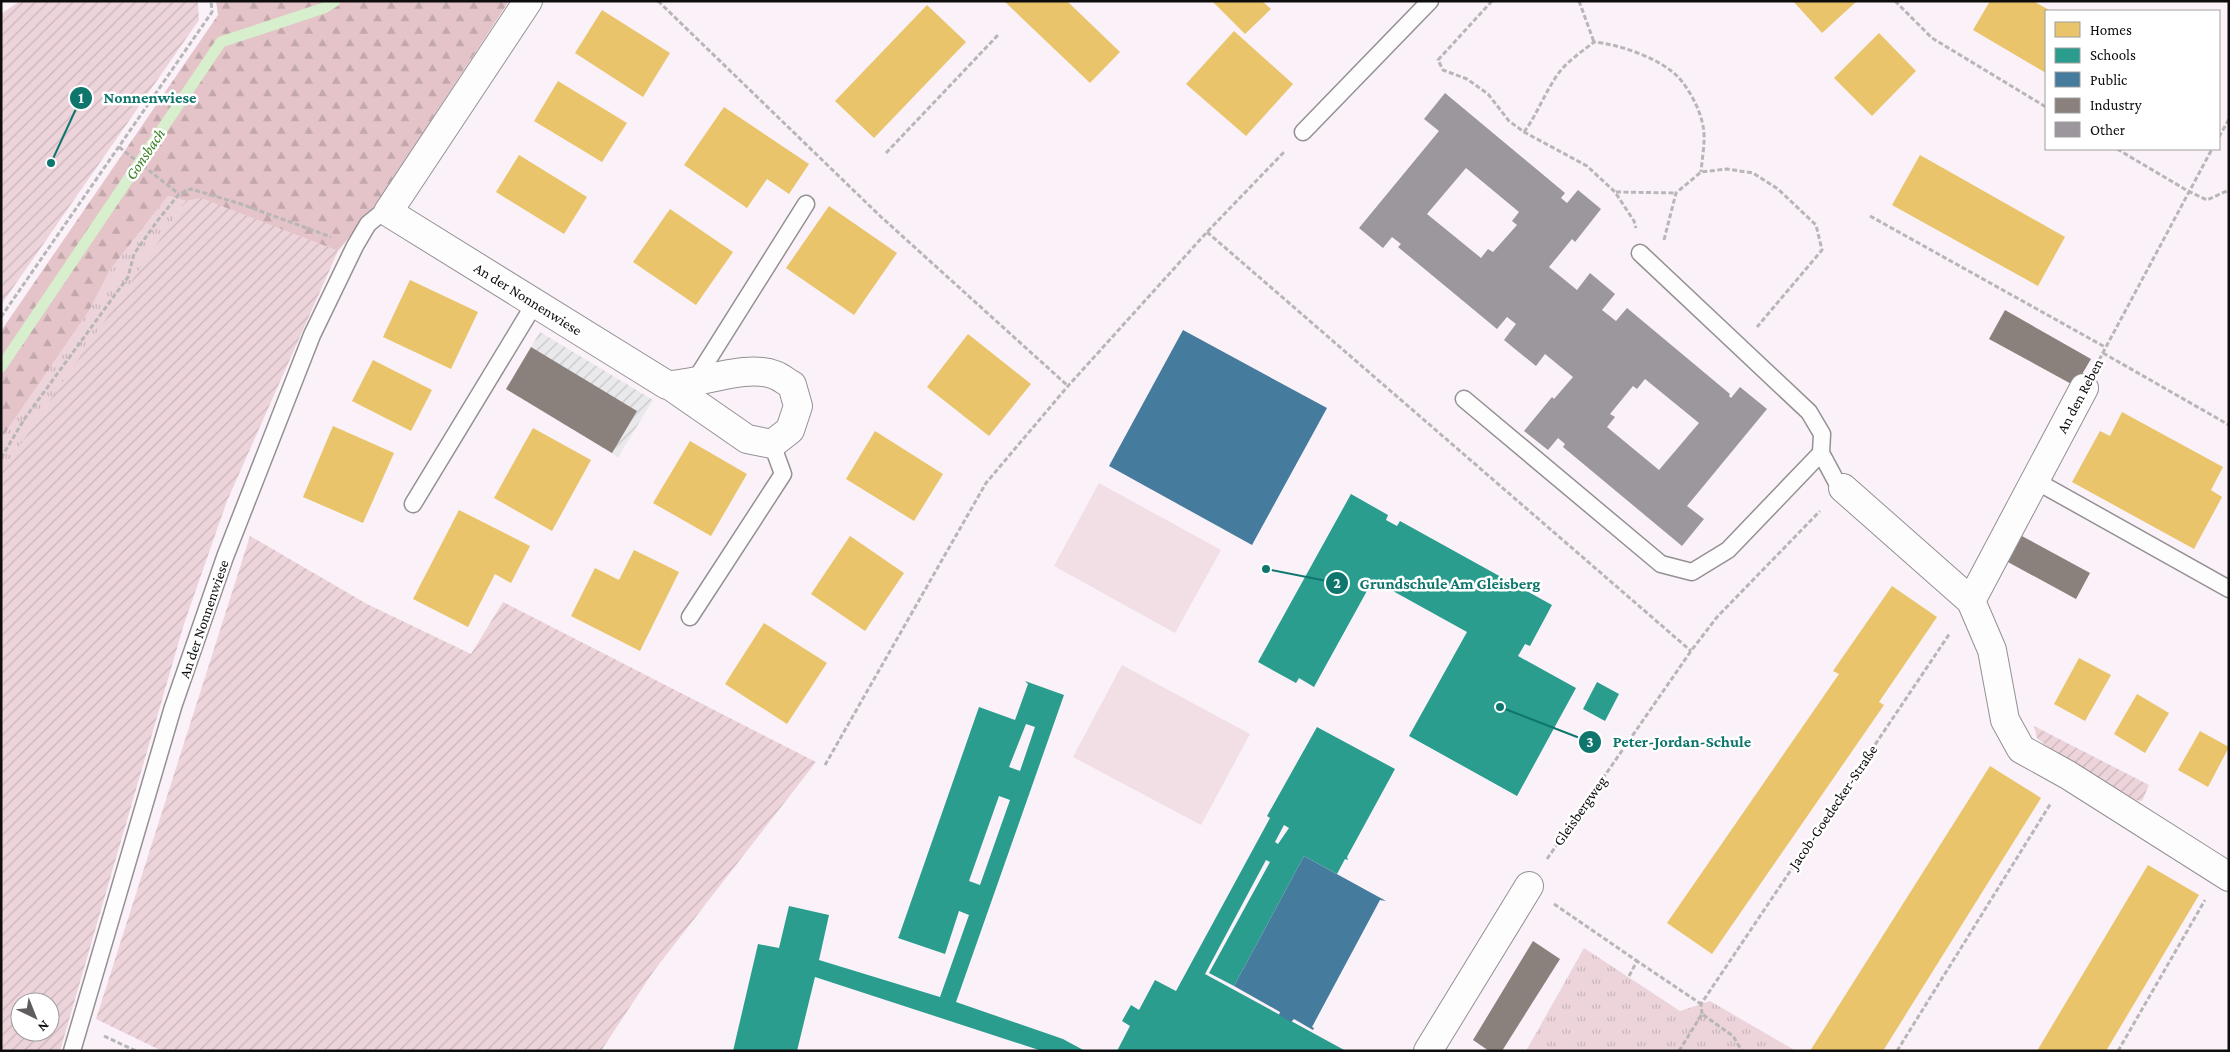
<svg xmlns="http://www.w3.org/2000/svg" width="2230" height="1052" font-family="'Crimson Pro',serif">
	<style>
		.industrial { fill: url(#industrial-furrows) }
		.grass { fill: url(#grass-tufts) }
		.forest { fill: url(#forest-firs) }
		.garden { fill: url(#garden-furrows); fill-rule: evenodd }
		.pitch { fill: #f2dee5 }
		.homes { fill: #e9c46a }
		.schools { fill: #2a9d8f; fill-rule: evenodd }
		.public { fill: #457b9d }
		.industry { fill: #8a817c }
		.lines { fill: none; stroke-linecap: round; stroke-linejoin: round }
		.stream { stroke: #d7efcc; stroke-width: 11 }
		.building { fill: #9c979c; fill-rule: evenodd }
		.lane-casing { stroke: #949093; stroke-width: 19 }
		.street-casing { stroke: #949093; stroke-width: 30 }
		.path { stroke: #b8b6b7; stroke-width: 3; stroke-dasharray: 5 2.5; stroke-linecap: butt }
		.lane { stroke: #fefdfe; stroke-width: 16 }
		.street { stroke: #fefdfe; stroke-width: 28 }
		.labels { text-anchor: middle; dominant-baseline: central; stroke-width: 5; stroke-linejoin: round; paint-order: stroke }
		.street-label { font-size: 15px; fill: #0d0d0d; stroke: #fff }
		.water-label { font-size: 16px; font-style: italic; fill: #398224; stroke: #fff }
		.leader { fill: none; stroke: #0f766e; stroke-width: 2 }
		.callout-dot { fill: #0f766e; stroke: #fff; stroke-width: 2 }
		.mark-label { font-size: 15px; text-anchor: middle; font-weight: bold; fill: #fff }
		.callout-label { font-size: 16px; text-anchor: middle; font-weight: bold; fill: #0f766e; stroke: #fff; stroke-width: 5; stroke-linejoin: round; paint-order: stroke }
	</style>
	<defs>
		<pattern id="industrial-furrows" width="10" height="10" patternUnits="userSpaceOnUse" patternTransform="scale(1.25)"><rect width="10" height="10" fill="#e9e8eb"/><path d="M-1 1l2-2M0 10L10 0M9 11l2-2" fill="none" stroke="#c7c6c8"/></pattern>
		<pattern id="grass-tufts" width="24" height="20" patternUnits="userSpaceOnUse" patternTransform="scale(1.25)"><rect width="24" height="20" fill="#edd4db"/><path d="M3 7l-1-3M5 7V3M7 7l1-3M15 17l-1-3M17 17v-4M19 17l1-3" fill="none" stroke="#cab5bb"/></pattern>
		<pattern id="forest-firs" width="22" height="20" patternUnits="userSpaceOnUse" patternTransform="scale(1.25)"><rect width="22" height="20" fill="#e4c4c9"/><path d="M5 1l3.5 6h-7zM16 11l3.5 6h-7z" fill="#c2a7ab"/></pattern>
		<pattern id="garden-furrows" width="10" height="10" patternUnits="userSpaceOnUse" patternTransform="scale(1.25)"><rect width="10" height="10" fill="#edd4db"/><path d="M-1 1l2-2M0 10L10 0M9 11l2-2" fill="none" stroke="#cab5bb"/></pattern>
	</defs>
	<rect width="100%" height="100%" fill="#faf2f8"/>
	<path class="industrial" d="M540,332L653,400L618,457L506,389Z"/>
	<g class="grass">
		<path d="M168,196L186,201L69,377L1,474V439L89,311L110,270Z"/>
		<path d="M1584,948L1680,1011L1710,1001L1796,1051H1526Z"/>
	</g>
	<path class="forest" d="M216,1H509L377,203L338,251L201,199L186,201L168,196L110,270L89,311L1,439V331L218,15Z"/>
	<g class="garden">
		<path d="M20,1H196L198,3L199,20L1,305V14Z"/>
		<path d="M201,198L338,251L227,501L184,624L60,1051H1V473L186,201ZM20,1002H50V1032H20Z"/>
		<path d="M250,536L367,604L471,654L503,602L816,762L653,972L601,1051H162L96,1019Z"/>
		<path d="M2034,726L2149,785L2142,801L2128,799L2050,749L2037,738Z"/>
	</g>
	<g class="pitch">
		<path d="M1099,483L1221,550L1175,633L1054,566Z"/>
		<path d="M1122,665L1250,734L1201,825L1073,757Z"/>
	</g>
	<g class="homes">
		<path d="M1004,1H1067L1120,52L1090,83Z"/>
		<path d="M1212,1H1262L1271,9L1245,34Z"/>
		<path d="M1793,1H1857L1822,33Z"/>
		<path d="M1990,1H2033L2051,11H2046V73L1973,30Z"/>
		<path d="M927,5L966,42L874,138L835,101Z"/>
		<path d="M602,10L670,53L643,97L575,53Z"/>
		<path d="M1234,31L1293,84L1246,136L1186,84Z"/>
		<path d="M1879,33L1916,71L1872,116L1834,78Z"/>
		<path d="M558,81L627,123L602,162L534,121Z"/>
		<path d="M724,107L809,164L789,194L767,179L747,208L684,165Z"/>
		<path d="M519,155L587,197L564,234L496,192Z"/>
		<path d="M1920,155L2065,237L2038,286L1892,205Z"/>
		<path d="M829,206L897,253L854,315L786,268Z"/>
		<path d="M670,209L733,252L696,305L633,262Z"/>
		<path d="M410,280L478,312L451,369L383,337Z"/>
		<path d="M968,334L1031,384L989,436L927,387Z"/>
		<path d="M373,360L432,390L411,431L352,401Z"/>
		<path d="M2122,412L2223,467L2211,490L2222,497L2194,549L2072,482L2100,431L2110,436Z"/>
		<path d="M333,426L394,453L363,523L303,497Z"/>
		<path d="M533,428L591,460L552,531L494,498Z"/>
		<path d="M875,431L943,474L914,521L846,479Z"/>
		<path d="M690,441L747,474L711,536L653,503Z"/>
		<path d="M459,510L530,546L511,583L495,574L468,627L413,599Z"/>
		<path d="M850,536L904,573L865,631L811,594Z"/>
		<path d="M634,550L679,572L640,651L571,616L595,568L619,580Z"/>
		<path d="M1892,586L1937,617L1879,702L1884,705L1712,954L1667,923L1839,674L1833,671Z"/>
		<path d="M764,623L827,663L787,724L725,684Z"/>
		<path d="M2079,658L2111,675L2085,721L2054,704Z"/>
		<path d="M2137,694L2169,713L2145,753L2114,734Z"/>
		<path d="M2200,731L2229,747L2208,787L2178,770Z"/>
		<path d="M1990,766L2041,798L1883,1051H1810Z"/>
		<path d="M2148,865L2199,895L2106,1051H2037Z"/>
	</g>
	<g class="schools">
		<path d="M1351,494L1388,515L1386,520L1397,526L1400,521L1552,605L1530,646L1525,644L1518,656L1576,688L1517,796L1409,736L1467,632L1373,580L1314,687L1299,678L1296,683L1258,662Z"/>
		<path d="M1025,681L1064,695L956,1002L1063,1039L1085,1051H1042L815,977L797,1051H733L758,944L779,948L789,906L829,915L819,960L940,997L969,915L959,911L945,954L898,938L899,936L979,707L1015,720L1028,684ZM1026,724L1035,727L1020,771L1009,767ZM999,796L1010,800L980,885L969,881Z"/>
		<path d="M1597,682L1619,694L1605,721L1583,709Z"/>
		<path d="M1317,727L1395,769L1347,857L1348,860L1345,859L1337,874L1304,856L1234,986L1209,973L1270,862L1266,860L1205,974L1346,1051H1117L1130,1026L1122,1021L1131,1005L1139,1010L1155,980L1176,991L1270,818L1267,816ZM1284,825L1289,828L1278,844L1275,842Z"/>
	</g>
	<g class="public">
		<path d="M1183,330L1327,408L1252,545L1109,466Z"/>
		<path d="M1304,856L1386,901L1380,900L1312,1027L1314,1028L1313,1030L1294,1019L1291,1022L1279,1015L1280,1012L1234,986Z"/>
	</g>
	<g class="industry">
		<path d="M2005,310L2091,359L2075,386L1989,339Z"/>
		<path d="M531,347L637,411L612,453L506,389Z"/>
		<path d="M2020,535L2090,573L2076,599L2006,561Z"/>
		<path d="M1533,941L1560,959L1502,1051H1489L1473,1040Z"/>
	</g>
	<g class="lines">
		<path class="stream" d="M1,367L221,42L324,8L335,1"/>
	</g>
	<path class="building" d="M1445,93L1565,193L1561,198L1567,203L1578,190L1601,209L1575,242L1572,239L1549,267L1577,290L1590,273L1615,294L1602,310L1616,321L1627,308L1730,394L1729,396L1731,398L1740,387L1767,409L1687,506L1704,519L1682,546L1563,447L1565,444L1558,438L1548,450L1524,431L1552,397L1554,399L1573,377L1545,354L1536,366L1504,340L1516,324L1507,317L1497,329L1398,247L1401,244L1392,237L1383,248L1359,228L1439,131L1424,119ZM1466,168L1519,212L1512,221L1517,225L1493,252L1488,249L1481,258L1427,214ZM1645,379L1699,423L1659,470L1607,427L1615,417L1610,414L1633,386L1637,389Z"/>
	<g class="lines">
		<defs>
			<g id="lane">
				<path d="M1303,132L1430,1"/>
				<path d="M1640,253L1809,412L1822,434L1821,453L1836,481L1843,488"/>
				<path d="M694,382L806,204"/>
				<path d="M1464,399L1661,564L1692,572L1728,550L1821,453"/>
				<path d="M2036,481L2229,589"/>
				<path d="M413,504L535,303"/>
				<path d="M690,617L783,474L772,444"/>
				<path d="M72,1051L173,707L225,557L312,335L355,246L368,224L379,215L388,212"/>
			</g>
			<g id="street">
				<path d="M528,1L388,212L667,385C698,385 746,363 775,375C781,377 786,382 792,385L798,406L790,430L772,444L747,439L669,385"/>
				<path d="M1843,488L1971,601L1992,650L2005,720L2021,749L2068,775L2229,877"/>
				<path d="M1971,601L2084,388"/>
				<path d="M1428,1051L1529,886"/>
			</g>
		</defs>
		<use href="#lane" class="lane-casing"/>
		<use href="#street" class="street-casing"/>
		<g class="path">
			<path d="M658,1L879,215L1068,386"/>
			<path d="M1492,1L1438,60L1443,70L1467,79L1488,94L1509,121L1524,132L1587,166L1615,192L1634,221L1636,228"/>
			<path d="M1579,1L1594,42"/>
			<path d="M1895,1L1932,38L2046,107"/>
			<path d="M1524,132C1536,116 1543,97 1554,80C1563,64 1580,53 1594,42C1617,44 1652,56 1670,70C1685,80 1700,108 1703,126C1706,140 1702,158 1701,172"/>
			<path d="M2219,137L2229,119"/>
			<path d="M119,147L179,194"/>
			<path d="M2117,149L2188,191L2207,200L2229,190"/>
			<path d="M886,153L998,35"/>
			<path d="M1616,192L1676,193"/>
			<path d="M1870,216L2105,347"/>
			<path d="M1207,232L1691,651"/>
			<path d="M1664,240L1676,193L1701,172L1727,169L1753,173L1778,189L1816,225L1822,250L1757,327"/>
			<path d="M1,317L212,12L211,1"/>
			<path d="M2103,353L2229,425"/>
			<path d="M2099,360L2212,149"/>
			<path d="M1,458L25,418L128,277L134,254L158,220L179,194L191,189L241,204L331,237"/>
			<path d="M825,765L986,483L1068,386L1207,232L1285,151"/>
			<path d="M1547,859L1691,651L1717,617L1820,511"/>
			<path d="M1554,904L1637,961"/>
			<path d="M1629,976L1637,961L1701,1004"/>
			<path d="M1702,1014L1701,1004L1950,633"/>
			<path d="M104,1036L136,1051"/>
			<path d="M1679,1051L1702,1014L1733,1036L1742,1051"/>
			<path d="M1897,1051L2051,803"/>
			<path d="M2118,1051L2205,900"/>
		</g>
		<use href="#lane" class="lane"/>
		<use href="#street" class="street"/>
	</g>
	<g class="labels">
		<g class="street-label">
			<text transform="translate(528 299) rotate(32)">An der Nonnenwiese</text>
			<text transform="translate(2080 396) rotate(-62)">An den Reben</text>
			<text transform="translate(204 619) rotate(-71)">An der Nonnenwiese</text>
			<text transform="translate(1833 807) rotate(-56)">Jacob-Goedecker-Straße</text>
			<text transform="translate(1580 811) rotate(-55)">Gleisbergweg</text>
		</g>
		<g class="water-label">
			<text transform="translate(145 154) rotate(-56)">Gonsbach</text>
		</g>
	</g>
	<path class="leader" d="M51 163L81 98M1266 569L1337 583M1500 707L1590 742"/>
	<g class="callout-dot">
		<circle cx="51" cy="163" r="5"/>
		<circle cx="1266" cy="569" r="5"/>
		<circle cx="1500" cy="707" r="5"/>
		<circle cx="81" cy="98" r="12"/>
		<circle cx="1337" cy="583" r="12"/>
		<circle cx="1590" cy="742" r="12"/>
	</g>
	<g class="mark-label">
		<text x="81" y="103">1</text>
		<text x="1337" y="588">2</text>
		<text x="1590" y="747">3</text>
	</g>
	<g class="callout-label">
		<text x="150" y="103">Nonnenwiese</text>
		<text x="1450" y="589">Grundschule Am Gleisberg</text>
		<text x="1682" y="747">Peter-Jordan-Schule</text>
	</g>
	<rect width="2230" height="1052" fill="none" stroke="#0d0d0d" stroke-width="5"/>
	<rect x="2045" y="10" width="175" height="140" fill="#ffffff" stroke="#9e9e9e"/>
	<rect x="2055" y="22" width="25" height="15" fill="#e9c46a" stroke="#9e9e9e"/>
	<text x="2090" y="35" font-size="15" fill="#0d0d0d">Homes</text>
	<rect x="2055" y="48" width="25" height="15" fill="#2a9d8f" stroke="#9e9e9e"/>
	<text x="2090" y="60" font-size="15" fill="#0d0d0d">Schools</text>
	<rect x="2055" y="72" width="25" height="15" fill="#457b9d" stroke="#9e9e9e"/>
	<text x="2090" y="85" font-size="15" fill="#0d0d0d">Public</text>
	<rect x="2055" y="98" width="25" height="15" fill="#8a817c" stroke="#9e9e9e"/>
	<text x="2090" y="110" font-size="15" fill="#0d0d0d">Industry</text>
	<rect x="2055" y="122" width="25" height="15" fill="#9c979c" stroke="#9e9e9e"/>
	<text x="2090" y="135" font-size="15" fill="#0d0d0d">Other</text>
	<g transform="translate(35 1017) rotate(137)"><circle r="24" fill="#ffffff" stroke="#9e9e9e"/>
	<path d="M0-4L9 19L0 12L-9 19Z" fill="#605d5f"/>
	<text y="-8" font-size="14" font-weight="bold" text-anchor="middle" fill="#0d0d0d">N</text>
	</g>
</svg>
